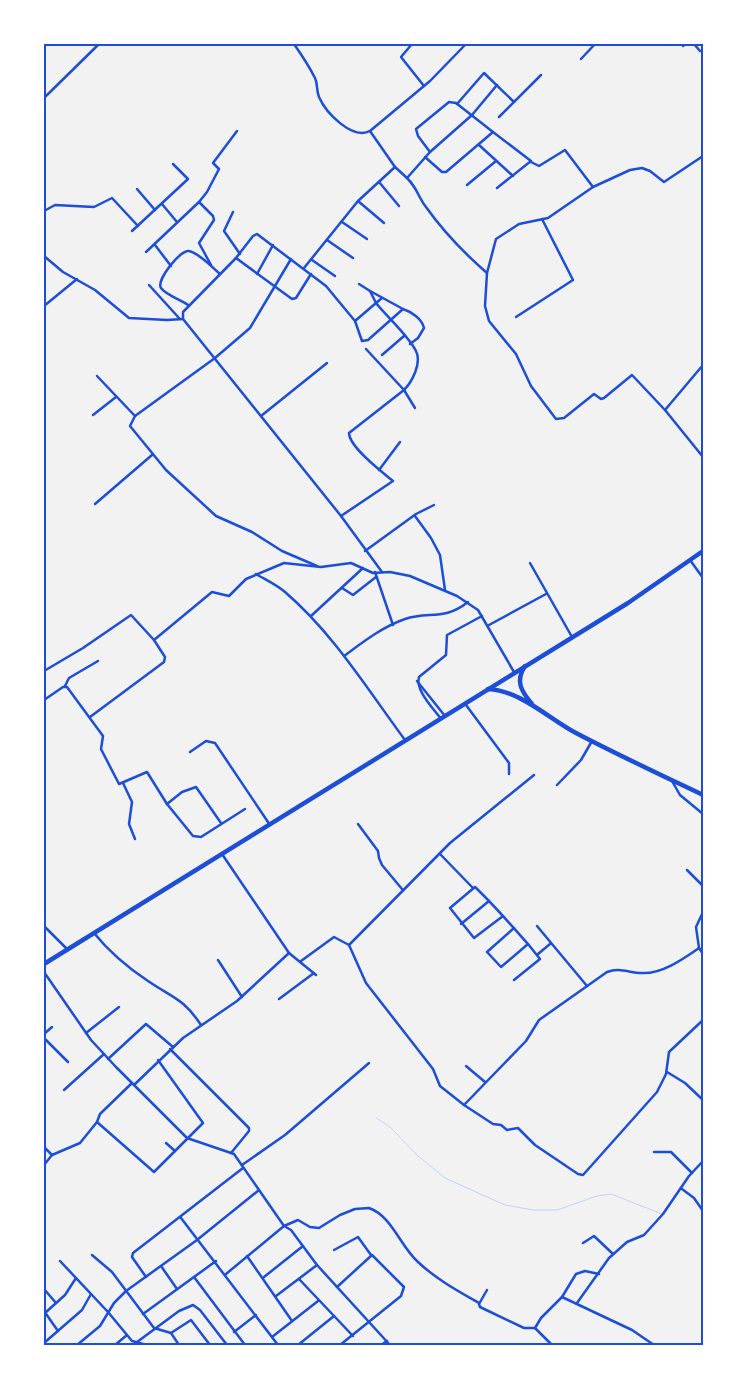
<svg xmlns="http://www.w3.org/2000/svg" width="747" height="1389" font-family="Signika,sans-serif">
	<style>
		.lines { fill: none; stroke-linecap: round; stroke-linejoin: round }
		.stream { stroke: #bfd3fe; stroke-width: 1 }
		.minor { stroke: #1d4ed8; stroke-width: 2.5 }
		.trunk { stroke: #1d4ed8; stroke-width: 4.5 }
		.neatline { fill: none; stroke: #1d4ed8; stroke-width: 2 }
	</style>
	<rect width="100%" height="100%" fill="#f2f2f2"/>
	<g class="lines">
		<path class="stream" d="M376,1118L390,1127L418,1156L445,1178L505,1205L533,1210H557L597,1196L611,1194L662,1214"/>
		<g class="minor">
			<path d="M294,44C301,54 309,66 315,78C318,84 316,90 319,97C326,113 352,140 370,131L395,167L358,201L304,268"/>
			<path d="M412,44L401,57L424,86"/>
			<path d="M694,44L700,51"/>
			<path d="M683,46L686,44"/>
			<path d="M581,59L595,44"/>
			<path d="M44,98L99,44"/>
			<path d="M457,104L484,73L514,102"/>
			<path d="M499,117L541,75"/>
			<path d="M370,131L430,81L466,44"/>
			<path d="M479,145L513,176"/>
			<path d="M430,152L418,136L416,129L449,102L456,103L493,132"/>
			<path d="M425,157L442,172H446L493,132L531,161L497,188"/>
			<path d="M531,162L539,166L565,150L593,187"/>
			<path d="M395,167L407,178L430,152L472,115L497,85"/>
			<path d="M407,178C418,189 418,197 426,207C443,231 464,253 487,273L485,306L489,321L516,354L531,386L556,419L564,418L594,394L601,399L604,398L632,375L665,410L703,457"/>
			<path d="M379,182L399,206"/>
			<path d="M467,185L496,161"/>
			<path d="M137,189L155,210"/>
			<path d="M358,201L384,223"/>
			<path d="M199,202L213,216L214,220L199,243L211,265"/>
			<path d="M162,204L177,222"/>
			<path d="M44,211L55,205L94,207L112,198L138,226"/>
			<path d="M233,212L224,231L240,254"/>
			<path d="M342,222L367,239"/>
			<path d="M132,231L188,179L173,164"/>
			<path d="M327,240L353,258"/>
			<path d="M155,245L171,266"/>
			<path d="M146,252L199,202L207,192L219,169L213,163L237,131"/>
			<path d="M44,256L63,272L95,290L129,318L167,320L183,319"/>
			<path d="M236,258L292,299L296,298L311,274"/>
			<path d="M291,259L250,328L215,358L135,416L130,426L166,470L216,516L252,532L282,551L317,566"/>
			<path d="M312,260L335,276"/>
			<path d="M487,273L496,239L519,224L548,218L593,187L630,170L642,168L650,171L664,182L703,156"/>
			<path d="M257,274L273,245"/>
			<path d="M149,285L179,318"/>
			<path d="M370,291L403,309"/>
			<path d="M188,305C181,300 166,295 161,288C156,280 181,249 189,251C199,253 212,267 220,274"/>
			<path d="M44,306L77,279"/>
			<path d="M516,317L573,280L542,219"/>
			<path d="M355,321L376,303L370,291L359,284"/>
			<path d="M366,349L404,390L415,408"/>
			<path d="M382,355L404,336"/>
			<path d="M97,376L135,416"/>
			<path d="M665,410L703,365"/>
			<path d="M93,415L116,397"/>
			<path d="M261,416L327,363"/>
			<path d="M379,470L400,442"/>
			<path d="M95,504L152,455"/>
			<path d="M341,516L393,481C382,472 349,447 349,433L404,390C412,382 422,363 416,351C408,335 387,317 376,303L382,298"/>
			<path d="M415,516L431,538L440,555L445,590"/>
			<path d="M365,551L416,514L434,505"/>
			<path d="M690,560L703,578"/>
			<path d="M530,563L572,637"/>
			<path d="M375,572L393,625"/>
			<path d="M382,572L341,516L183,319V312L236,258L253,236L257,234L326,286L355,321L362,341L368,340L403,309C412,312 422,319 424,328L418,338L410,344"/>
			<path d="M256,574C266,580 277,585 285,592C333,633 368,690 405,740"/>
			<path d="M342,588L353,595L376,577"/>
			<path d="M311,616L363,568"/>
			<path d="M489,625L546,594"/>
			<path d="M344,656C363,642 382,627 405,619C429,611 444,621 468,602"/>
			<path d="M44,671L83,648L131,615L154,640"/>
			<path d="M417,681L445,716"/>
			<path d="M65,686L69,678L98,661"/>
			<path d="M44,700L63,687H67L103,736L101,749L119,784L147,772L167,804L193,836L201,837L245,809"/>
			<path d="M466,705L509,763V774"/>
			<path d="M90,717L164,662L165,657L154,640L212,592L229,596L246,579L284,563L321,567L351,563L373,573L390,572L410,576L457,596L478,610L514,672"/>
			<path d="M441,719C433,708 415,690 419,677L446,655L447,635L482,616"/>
			<path d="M190,752L206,741L215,743L270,825"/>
			<path d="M534,775L450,843L349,945L366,983L433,1069L440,1086L464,1105L526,1041L539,1020L607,972C620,967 629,973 642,973C662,974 683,959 699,948L696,927L703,912"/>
			<path d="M672,781L680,795L703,814"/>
			<path d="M123,783L132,802L129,824L135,839"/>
			<path d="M557,785L581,760L592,741"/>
			<path d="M167,804L182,792L196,787L221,823"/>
			<path d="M358,824L378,851L379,858L382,865L402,889"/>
			<path d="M222,854L289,953L316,975"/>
			<path d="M440,854L473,888"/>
			<path d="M687,870L703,886"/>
			<path d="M503,916L474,938L450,908L475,887C494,905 511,925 528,944"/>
			<path d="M461,924L489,901"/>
			<path d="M44,926L67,949"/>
			<path d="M537,926L587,986"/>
			<path d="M514,928L487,952L501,967L528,944L540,959L514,980"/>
			<path d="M94,933C110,953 127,967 148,981C173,998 183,998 201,1025"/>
			<path d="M699,948L703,954"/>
			<path d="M538,954L550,944"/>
			<path d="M218,960L242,997"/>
			<path d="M301,961L334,937L349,945"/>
			<path d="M44,972L91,1040L116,1067L187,1138L234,1154L284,1226L291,1230L317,1265L390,1345"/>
			<path d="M279,999L314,973"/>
			<path d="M86,1033L119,1007"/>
			<path d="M44,1034L52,1027"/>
			<path d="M44,1038L68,1062"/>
			<path d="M170,1049L249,1128V1131L231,1153"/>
			<path d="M108,1059L146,1024L173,1047"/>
			<path d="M466,1066L485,1082"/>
			<path d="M667,1072L685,1083L703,1100"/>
			<path d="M132,1083L100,1114L97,1122L154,1172L203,1123L158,1060"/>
			<path d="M134,1085L183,1038L237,1001L289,953"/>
			<path d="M64,1090L104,1054"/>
			<path d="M464,1105L493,1124L501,1125L507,1130L518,1128L535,1145L578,1174L583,1175L657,1092L666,1074L669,1052L703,1020"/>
			<path d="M166,1143L175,1151"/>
			<path d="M44,1147L52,1155L44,1165"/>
			<path d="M654,1152H671L692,1173"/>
			<path d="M52,1155L80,1143L97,1122"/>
			<path d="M242,1165L285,1135L369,1063"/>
			<path d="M682,1189L694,1198L703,1211"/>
			<path d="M181,1218L278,1345"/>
			<path d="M583,1243L594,1236L613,1254"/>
			<path d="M334,1250L358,1237L371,1255"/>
			<path d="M92,1255L112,1272L154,1328L171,1333L179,1345"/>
			<path d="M247,1256L292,1321"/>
			<path d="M60,1261L108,1312L132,1341L147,1345"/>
			<path d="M161,1266L177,1289"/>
			<path d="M226,1274L284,1226L298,1220L310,1227L319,1228L340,1215L355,1209L369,1208C392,1216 400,1246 418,1262C436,1279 458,1291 479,1303"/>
			<path d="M146,1277L132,1257L133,1253L243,1168"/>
			<path d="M194,1277L245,1345"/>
			<path d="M264,1277L303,1246"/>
			<path d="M299,1279L353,1336"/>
			<path d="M337,1287L372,1255L404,1287L401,1296L340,1345"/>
			<path d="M44,1289L56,1303"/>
			<path d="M487,1290L479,1304L480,1307L524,1328H535"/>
			<path d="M276,1296L317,1265"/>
			<path d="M562,1297L576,1274L585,1271L599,1274"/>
			<path d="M577,1303L609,1258L627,1242L644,1235L663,1214L689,1176L703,1161"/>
			<path d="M44,1311L58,1331"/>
			<path d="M45,1313L65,1295L76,1278"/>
			<path d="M143,1314L216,1261"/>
			<path d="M234,1332L256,1315"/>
			<path d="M171,1333L191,1320L210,1345"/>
			<path d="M272,1337L318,1301"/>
			<path d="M44,1343L82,1310L91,1294"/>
			<path d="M77,1345L100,1326L114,1303L126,1291L197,1240L259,1190"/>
			<path d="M115,1345L127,1335"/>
			<path d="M133,1345L179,1311L193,1305L200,1310L227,1345"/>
			<path d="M298,1345L334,1316"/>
			<path d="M381,1345L387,1341"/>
			<path d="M552,1345L535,1328L541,1318L562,1297L632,1330L654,1345"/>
		</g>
		<g class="trunk">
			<path d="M525,666C515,681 521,691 532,704"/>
			<path d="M488,689C521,691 548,718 576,733C618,755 661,775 703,795"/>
			<path d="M44,964L628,603L703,551"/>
		</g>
	</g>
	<rect width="747" height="1389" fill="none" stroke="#ffffff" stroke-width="90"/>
	<rect x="45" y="45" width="657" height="1299" class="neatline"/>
</svg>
